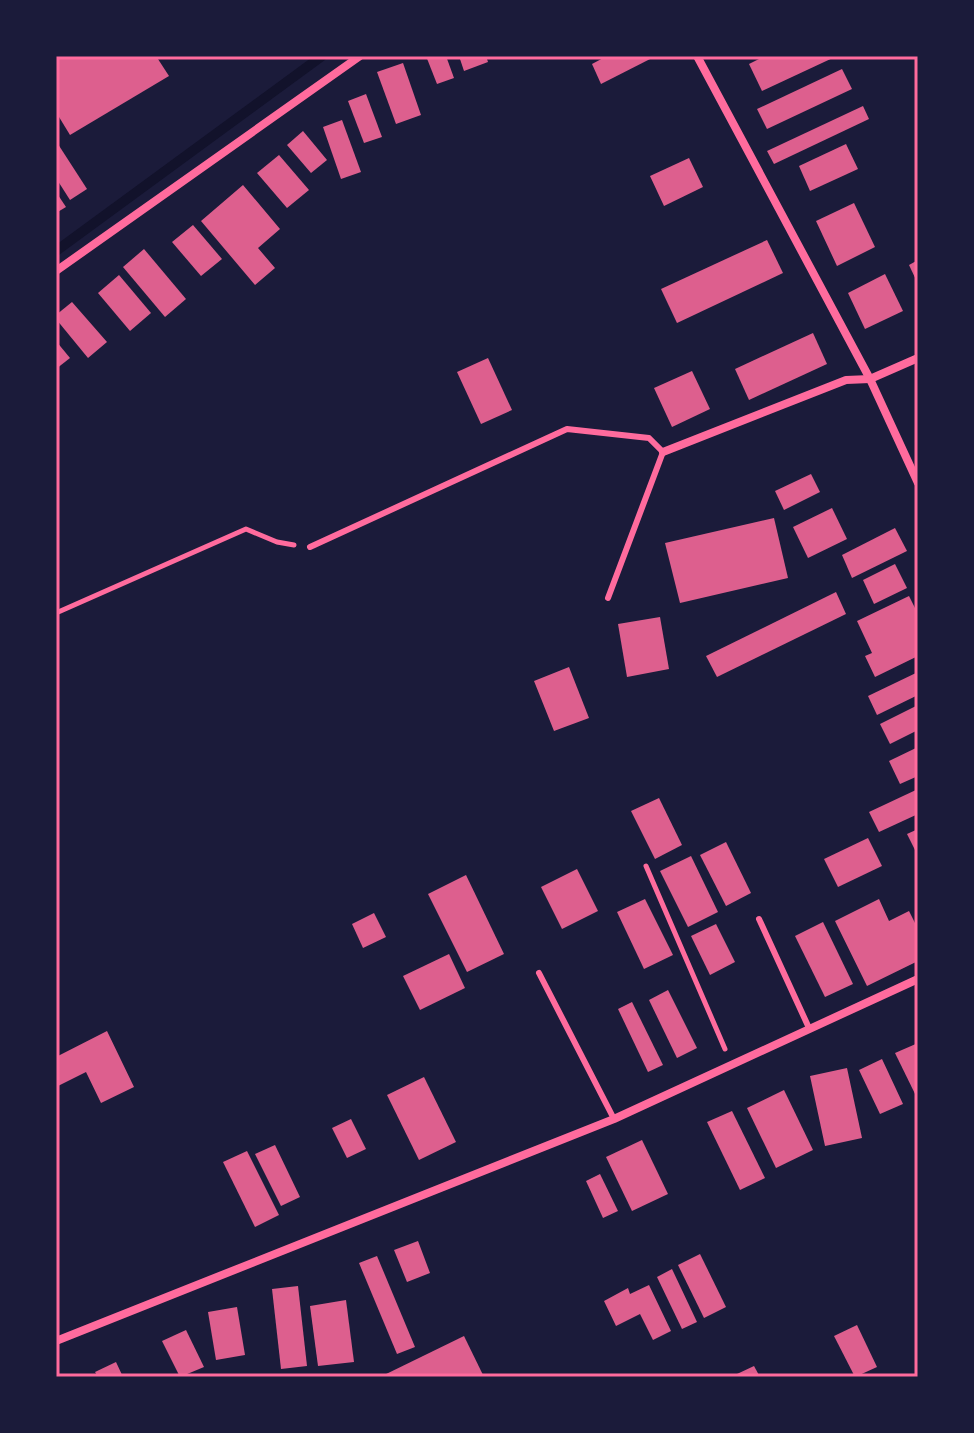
<svg xmlns="http://www.w3.org/2000/svg" width="974" height="1433" font-family="Signika,sans-serif">
	<style>
		.lines { fill: none; stroke-linecap: round; stroke-linejoin: round }
		.stream { stroke: #12122b; stroke-width: 10 }
		.building { fill: #dd5f8e }
		.path { stroke: #ff6b9d; stroke-width: 5 }
		.service { stroke: #ff6b9d; stroke-width: 6 }
		.minor { stroke: #ff6b9d; stroke-width: 8 }
		.neatline { fill: none; stroke: #ff6b9d; stroke-width: 3 }
	</style>
	<rect width="100%" height="100%" fill="#1b1b3a"/>
	<g class="lines">
		<path class="stream" d="M56,251L322,56"/>
	</g>
	<g class="building">
		<path d="M56,56H156L169,76L70,135L56,112Z"/>
		<path d="M426,56H446L454,78L437,84Z"/>
		<path d="M459,56H486L488,62L464,71Z"/>
		<path d="M607,56H656L601,84L592,64Z"/>
		<path d="M765,56H837L762,91L749,64Z"/>
		<path d="M403,63L421,115L396,124L377,72Z"/>
		<path d="M842,69L852,89L767,129L757,109Z"/>
		<path d="M366,94L382,137L364,143L348,101Z"/>
		<path d="M863,106L869,119L774,164L767,151Z"/>
		<path d="M342,120L361,172L341,179L323,127Z"/>
		<path d="M303,131L327,160L311,173L287,145Z"/>
		<path d="M56,141L87,189L70,200L56,178Z"/>
		<path d="M846,144L858,169L810,191L799,166Z"/>
		<path d="M279,155L309,190L287,208L257,173Z"/>
		<path d="M689,158L703,187L664,206L650,176Z"/>
		<path d="M243,185L280,229L258,248L275,268L255,285L201,221Z"/>
		<path d="M56,192L66,207L56,213Z"/>
		<path d="M854,203L875,247L837,266L816,221Z"/>
		<path d="M193,225L222,259L201,276L172,242Z"/>
		<path d="M767,240L783,273L677,323L661,289Z"/>
		<path d="M144,249L186,299L165,317L123,267Z"/>
		<path d="M918,260V284L909,265Z"/>
		<path d="M885,274L903,311L865,329L848,293Z"/>
		<path d="M119,275L151,313L130,331L98,293Z"/>
		<path d="M72,302L107,342L88,358L56,319V315Z"/>
		<path d="M813,333L827,364L749,400L735,369Z"/>
		<path d="M56,341L70,358L56,369Z"/>
		<path d="M488,358L512,410L481,424L457,372Z"/>
		<path d="M692,371L710,409L672,427L654,388Z"/>
		<path d="M811,474L820,492L784,510L775,491Z"/>
		<path d="M832,508L847,539L808,558L793,527Z"/>
		<path d="M774,518L788,578L680,603L665,543Z"/>
		<path d="M895,528L907,551L852,578L842,555Z"/>
		<path d="M895,564L907,588L874,604L863,580Z"/>
		<path d="M836,592L846,614L717,677L706,656Z"/>
		<path d="M909,596L918,614V656L875,677L865,656L872,653L857,621Z"/>
		<path d="M660,617L669,669L627,677L618,624Z"/>
		<path d="M569,667L589,718L554,731L534,681Z"/>
		<path d="M918,672V695L877,715L868,696Z"/>
		<path d="M918,705V730L890,744L880,724Z"/>
		<path d="M918,747V776L900,784L889,761Z"/>
		<path d="M918,789V814L879,832L869,812Z"/>
		<path d="M659,798L682,845L655,859L631,811Z"/>
		<path d="M918,829V856L907,834Z"/>
		<path d="M868,838L882,866L838,887L824,859Z"/>
		<path d="M726,842L751,893L726,906L700,855Z"/>
		<path d="M691,856L718,912L688,927L660,871Z"/>
		<path d="M577,869L598,911L562,929L541,887Z"/>
		<path d="M466,875L504,954L467,972L428,894Z"/>
		<path d="M645,899L673,955L644,969L617,912Z"/>
		<path d="M879,899L889,921L909,911L918,929V961L867,986L835,921Z"/>
		<path d="M374,913L386,937L363,948L352,924Z"/>
		<path d="M823,922L853,984L825,997L795,936Z"/>
		<path d="M716,924L735,962L710,975L691,936Z"/>
		<path d="M449,954L465,988L420,1010L403,976Z"/>
		<path d="M668,990L697,1048L677,1058L649,1000Z"/>
		<path d="M632,1002L663,1065L648,1072L618,1009Z"/>
		<path d="M107,1031L134,1087L101,1103L86,1072L56,1087V1057Z"/>
		<path d="M918,1043V1100L895,1053Z"/>
		<path d="M882,1059L903,1104L880,1114L859,1070Z"/>
		<path d="M847,1068L862,1138L825,1146L810,1076Z"/>
		<path d="M424,1077L456,1142L419,1160L387,1095Z"/>
		<path d="M784,1090L813,1150L776,1168L747,1108Z"/>
		<path d="M732,1111L765,1178L740,1190L707,1122Z"/>
		<path d="M351,1119L366,1149L347,1158L332,1128Z"/>
		<path d="M642,1140L668,1194L632,1211L606,1157Z"/>
		<path d="M275,1145L300,1197L281,1206L255,1154Z"/>
		<path d="M247,1151L279,1215L255,1227L223,1162Z"/>
		<path d="M600,1174L618,1211L603,1218L586,1181Z"/>
		<path d="M418,1241L430,1273L407,1282L394,1250Z"/>
		<path d="M700,1254L726,1307L704,1318L678,1265Z"/>
		<path d="M377,1256L415,1347L397,1354L359,1263Z"/>
		<path d="M672,1269L697,1322L682,1329L657,1277Z"/>
		<path d="M649,1285L671,1331L653,1340L640,1314L616,1326L604,1301L628,1288L630,1294Z"/>
		<path d="M298,1286L307,1366L281,1369L272,1289Z"/>
		<path d="M346,1300L354,1362L318,1366L310,1306Z"/>
		<path d="M237,1307L245,1355L216,1360L208,1312Z"/>
		<path d="M857,1325L877,1367L855,1377L834,1336Z"/>
		<path d="M186,1330L204,1367L180,1377L162,1341Z"/>
		<path d="M464,1336L484,1377H380Z"/>
		<path d="M116,1362L123,1377H98L95,1372Z"/>
		<path d="M754,1366L760,1377H738L737,1374Z"/>
	</g>
	<g class="lines">
		<g class="path">
			<path d="M56,613L246,529L277,542L294,545"/>
			<path d="M646,866L725,1049"/>
		</g>
		<g class="service">
			<path d="M310,547L567,429L649,438L663,452L608,598"/>
			<path d="M759,919L809,1028"/>
			<path d="M539,973L614,1119"/>
		</g>
		<g class="minor">
			<path d="M697,56L870,379L918,483"/>
			<path d="M56,271L360,56"/>
			<path d="M663,452L846,380L870,379L918,358"/>
			<path d="M56,1341L614,1119L918,979"/>
		</g>
	</g>
	<rect width="974" height="1433" fill="none" stroke="#1b1b3a" stroke-width="116"/>
	<rect x="58" y="58" width="858" height="1317" class="neatline"/>
</svg>
